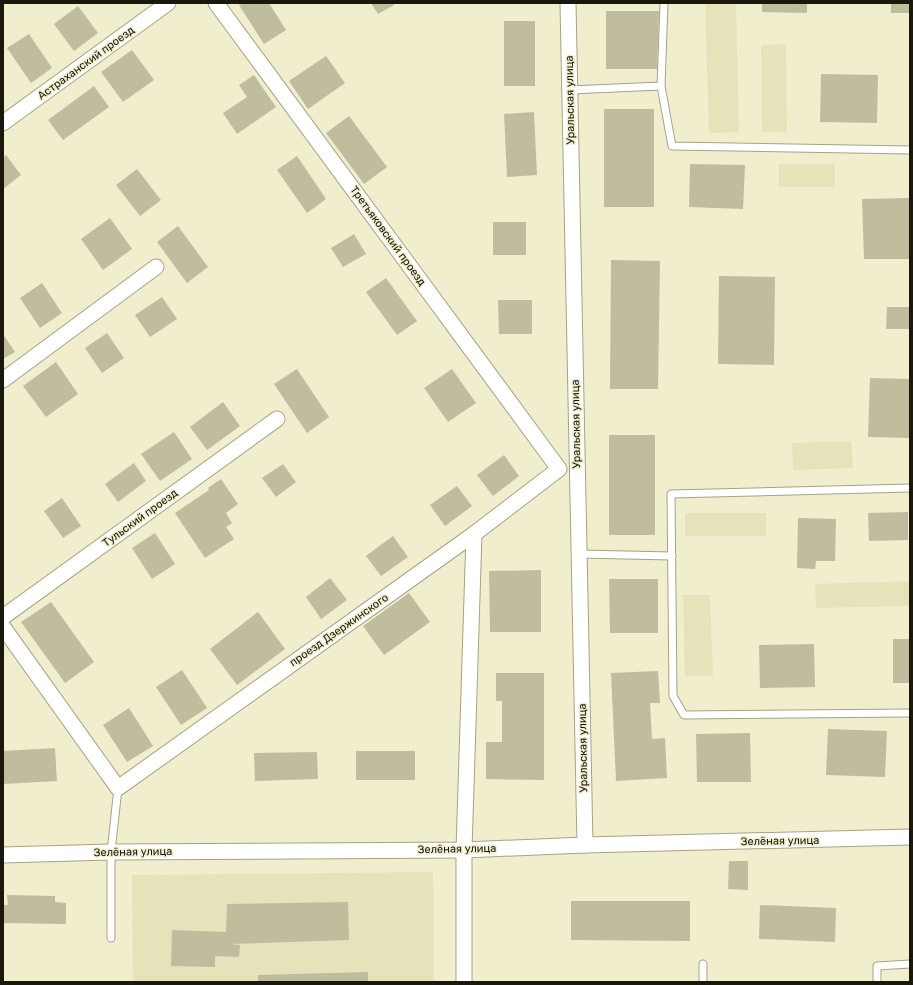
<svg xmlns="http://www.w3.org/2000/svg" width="913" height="985" font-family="Rubik,sans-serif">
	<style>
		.built { fill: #e6e3bb }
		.building { fill: #bfbd9e }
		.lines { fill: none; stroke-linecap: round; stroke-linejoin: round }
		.service-casing { stroke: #a6a385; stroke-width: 9 }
		.minor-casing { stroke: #a6a385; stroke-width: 17 }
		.service { stroke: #fff; stroke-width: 7 }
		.minor { stroke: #fff; stroke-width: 15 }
		.labels { text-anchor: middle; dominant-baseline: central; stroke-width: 3; stroke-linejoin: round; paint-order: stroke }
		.street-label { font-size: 11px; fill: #19180c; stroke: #f1eece }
	</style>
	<rect width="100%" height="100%" fill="#f1eece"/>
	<g class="built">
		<path d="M705,3H736L739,132L709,133Z"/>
		<path d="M786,44L787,132H762L761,45Z"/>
		<rect x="779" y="164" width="56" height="23"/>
		<path d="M851,441L853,468L793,470L792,443Z"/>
		<rect x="685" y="513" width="81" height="23"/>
		<path d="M910,581V606L816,608L815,584Z"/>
		<path d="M683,595H710L713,676H685Z"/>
		<path d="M433,872L434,982H133L132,875Z"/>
	</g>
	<g class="building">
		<path d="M243,3H269L286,30L264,44L239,5Z"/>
		<path d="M371,3H393L394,5L378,14Z"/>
		<path d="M762,3H807V13L762,12Z"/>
		<rect x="891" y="3" width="19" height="10"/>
		<path d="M78,6L98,33L74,51L54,24Z"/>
		<path d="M606,11H659L657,69H606Z"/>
		<rect x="504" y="21" width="31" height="65"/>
		<path d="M29,34L52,68L31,83L7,48Z"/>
		<path d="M132,50L154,80L123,102L101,72Z"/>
		<path d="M326,56L345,83L308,109L289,81Z"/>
		<path d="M821,74L878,75L877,123L820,122Z"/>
		<path d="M254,75L276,107L237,134L223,113L247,97L239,85Z"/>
		<path d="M94,86L109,107L63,140L48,120Z"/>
		<rect x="604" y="109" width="50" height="98"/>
		<path d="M534,112L537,175L507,177L504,114Z"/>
		<path d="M349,116L387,167L364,184L326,133Z"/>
		<path d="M6,155L21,175L3,189V158Z"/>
		<path d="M297,156L326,199L307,213L277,170Z"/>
		<path d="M690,164L745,165L743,209L689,207Z"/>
		<path d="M137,169L161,200L140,216L116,185Z"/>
		<path d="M910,198V259H864L862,199Z"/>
		<path d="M110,218L132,249L103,270L81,239Z"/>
		<rect x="493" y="222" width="33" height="33"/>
		<path d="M178,226L208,267L187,283L157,242Z"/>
		<path d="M354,234L366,254L343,267L331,248Z"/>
		<path d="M611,260L660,261L658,389H610Z"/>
		<path d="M719,276L775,277L774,365L718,364Z"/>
		<path d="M386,278L417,321L397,335L366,292Z"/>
		<path d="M42,283L62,313L40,328L20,298Z"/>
		<path d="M162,297L177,319L150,337L135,315Z"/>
		<path d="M498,300H532V334H499Z"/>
		<path d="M887,307H910V329H886Z"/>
		<path d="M107,333L124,358L102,373L85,348Z"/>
		<path d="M3,334L15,352L3,359Z"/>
		<path d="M56,362L78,394L46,417L23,386Z"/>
		<path d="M297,369L329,417L307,433L274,384Z"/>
		<path d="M452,369L476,403L448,422L424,388Z"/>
		<path d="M870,378L910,379V438L868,437Z"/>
		<path d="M223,402L240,426L207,450L190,427Z"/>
		<path d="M174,432L192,459L160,481L141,454Z"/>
		<rect x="609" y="435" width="46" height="100"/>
		<path d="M504,455L519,476L493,496L477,475Z"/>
		<path d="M134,463L146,481L118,502L105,484Z"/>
		<path d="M283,464L296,482L276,497L262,478Z"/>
		<path d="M221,479L238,504L226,513L232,523L226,527L234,539L205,558L175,513L209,490L208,488Z"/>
		<path d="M457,486L472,506L445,526L430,505Z"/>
		<path d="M62,498L81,526L63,538L44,511Z"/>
		<path d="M908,512V540L869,541L868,513Z"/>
		<path d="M798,518L836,519L835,561H816L815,569L797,568Z"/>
		<path d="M155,533L175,564L152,579L132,548Z"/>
		<path d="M393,536L408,557L381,576L366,556Z"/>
		<path d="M541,570V632H490L489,571Z"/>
		<path d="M330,578L347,600L321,619L306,597Z"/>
		<path d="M609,579H658V633H610Z"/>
		<path d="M409,593L430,622L384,655L363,626Z"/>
		<path d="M51,602L94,662L65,683L21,622Z"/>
		<path d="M258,612L285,649L237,685L210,649Z"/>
		<rect x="893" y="639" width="17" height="44"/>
		<path d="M814,644L815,687L760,688L759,645Z"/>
		<path d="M182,670L207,708L181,725L156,687Z"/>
		<path d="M658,671L660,703H650L652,739L665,738L667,778L616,781L611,673Z"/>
		<path d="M496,673H544V780L486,779V742H502V701H496Z"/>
		<path d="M129,708L153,746L127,762L103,725Z"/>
		<path d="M828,729L887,731L885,777L826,775Z"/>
		<path d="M750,733L751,782H697L696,734Z"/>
		<path d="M55,748L57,781L3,784V751Z"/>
		<rect x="356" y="751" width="59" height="29"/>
		<path d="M317,752L318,779L255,781L254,753Z"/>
		<path d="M729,861H748V890L728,889Z"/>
		<path d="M7,895L55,896V902L66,903V924L3,923V905H8Z"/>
		<path d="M571,901H690V941L571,940Z"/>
		<path d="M348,902L349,940L230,944L240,945L239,957L215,956V967L171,966L172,930L226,932L227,904Z"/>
		<path d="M760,905L836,908L835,942L759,939Z"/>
		<path d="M368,972V982H258V975Z"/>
	</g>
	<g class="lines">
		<defs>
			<g id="service">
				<path d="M661,86L672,146L910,150"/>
				<path d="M570,90L661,86L664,3"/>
				<path d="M910,488L671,494L673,696L684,715L910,713"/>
				<path d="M579,554L672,556"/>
				<path d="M111,938V852L118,788"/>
				<path d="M703,964V982"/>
				<path d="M877,982V966L910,964"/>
			</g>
			<g id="minor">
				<path d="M568,3L585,845"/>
				<path d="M3,123L168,3"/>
				<path d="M3,380L156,267"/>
				<path d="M3,617L277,419"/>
				<path d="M3,627L118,788L474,534L559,469L216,3"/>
				<path d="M3,855L111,852L464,850L585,845L910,837"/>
				<path d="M464,982V850L474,534"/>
			</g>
		</defs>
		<use href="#service" class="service-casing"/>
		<use href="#minor" class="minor-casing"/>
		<use href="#service" class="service"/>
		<use href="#minor" class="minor"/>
	</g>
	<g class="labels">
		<g class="street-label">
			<text transform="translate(86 63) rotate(-36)">Астраханский проезд</text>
			<text transform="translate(570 100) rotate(-91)">Уральская улица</text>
			<text transform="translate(388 236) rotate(54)">Третьяковский проезд</text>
			<text transform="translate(576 424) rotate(-91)">Уральская улица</text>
			<text transform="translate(140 518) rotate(-36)">Тульский проезд</text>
			<text transform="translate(339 630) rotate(-35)">проезд Дзержинского</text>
			<text transform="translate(583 748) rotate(-91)">Уральская улица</text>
			<text transform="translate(780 841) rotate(-1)">Зелёная улица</text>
			<text transform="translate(457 849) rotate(-1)">Зелёная улица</text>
			<text transform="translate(133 852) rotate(-1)">Зелёная улица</text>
		</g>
	</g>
	<rect width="913" height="985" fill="none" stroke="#19180c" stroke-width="8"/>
</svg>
